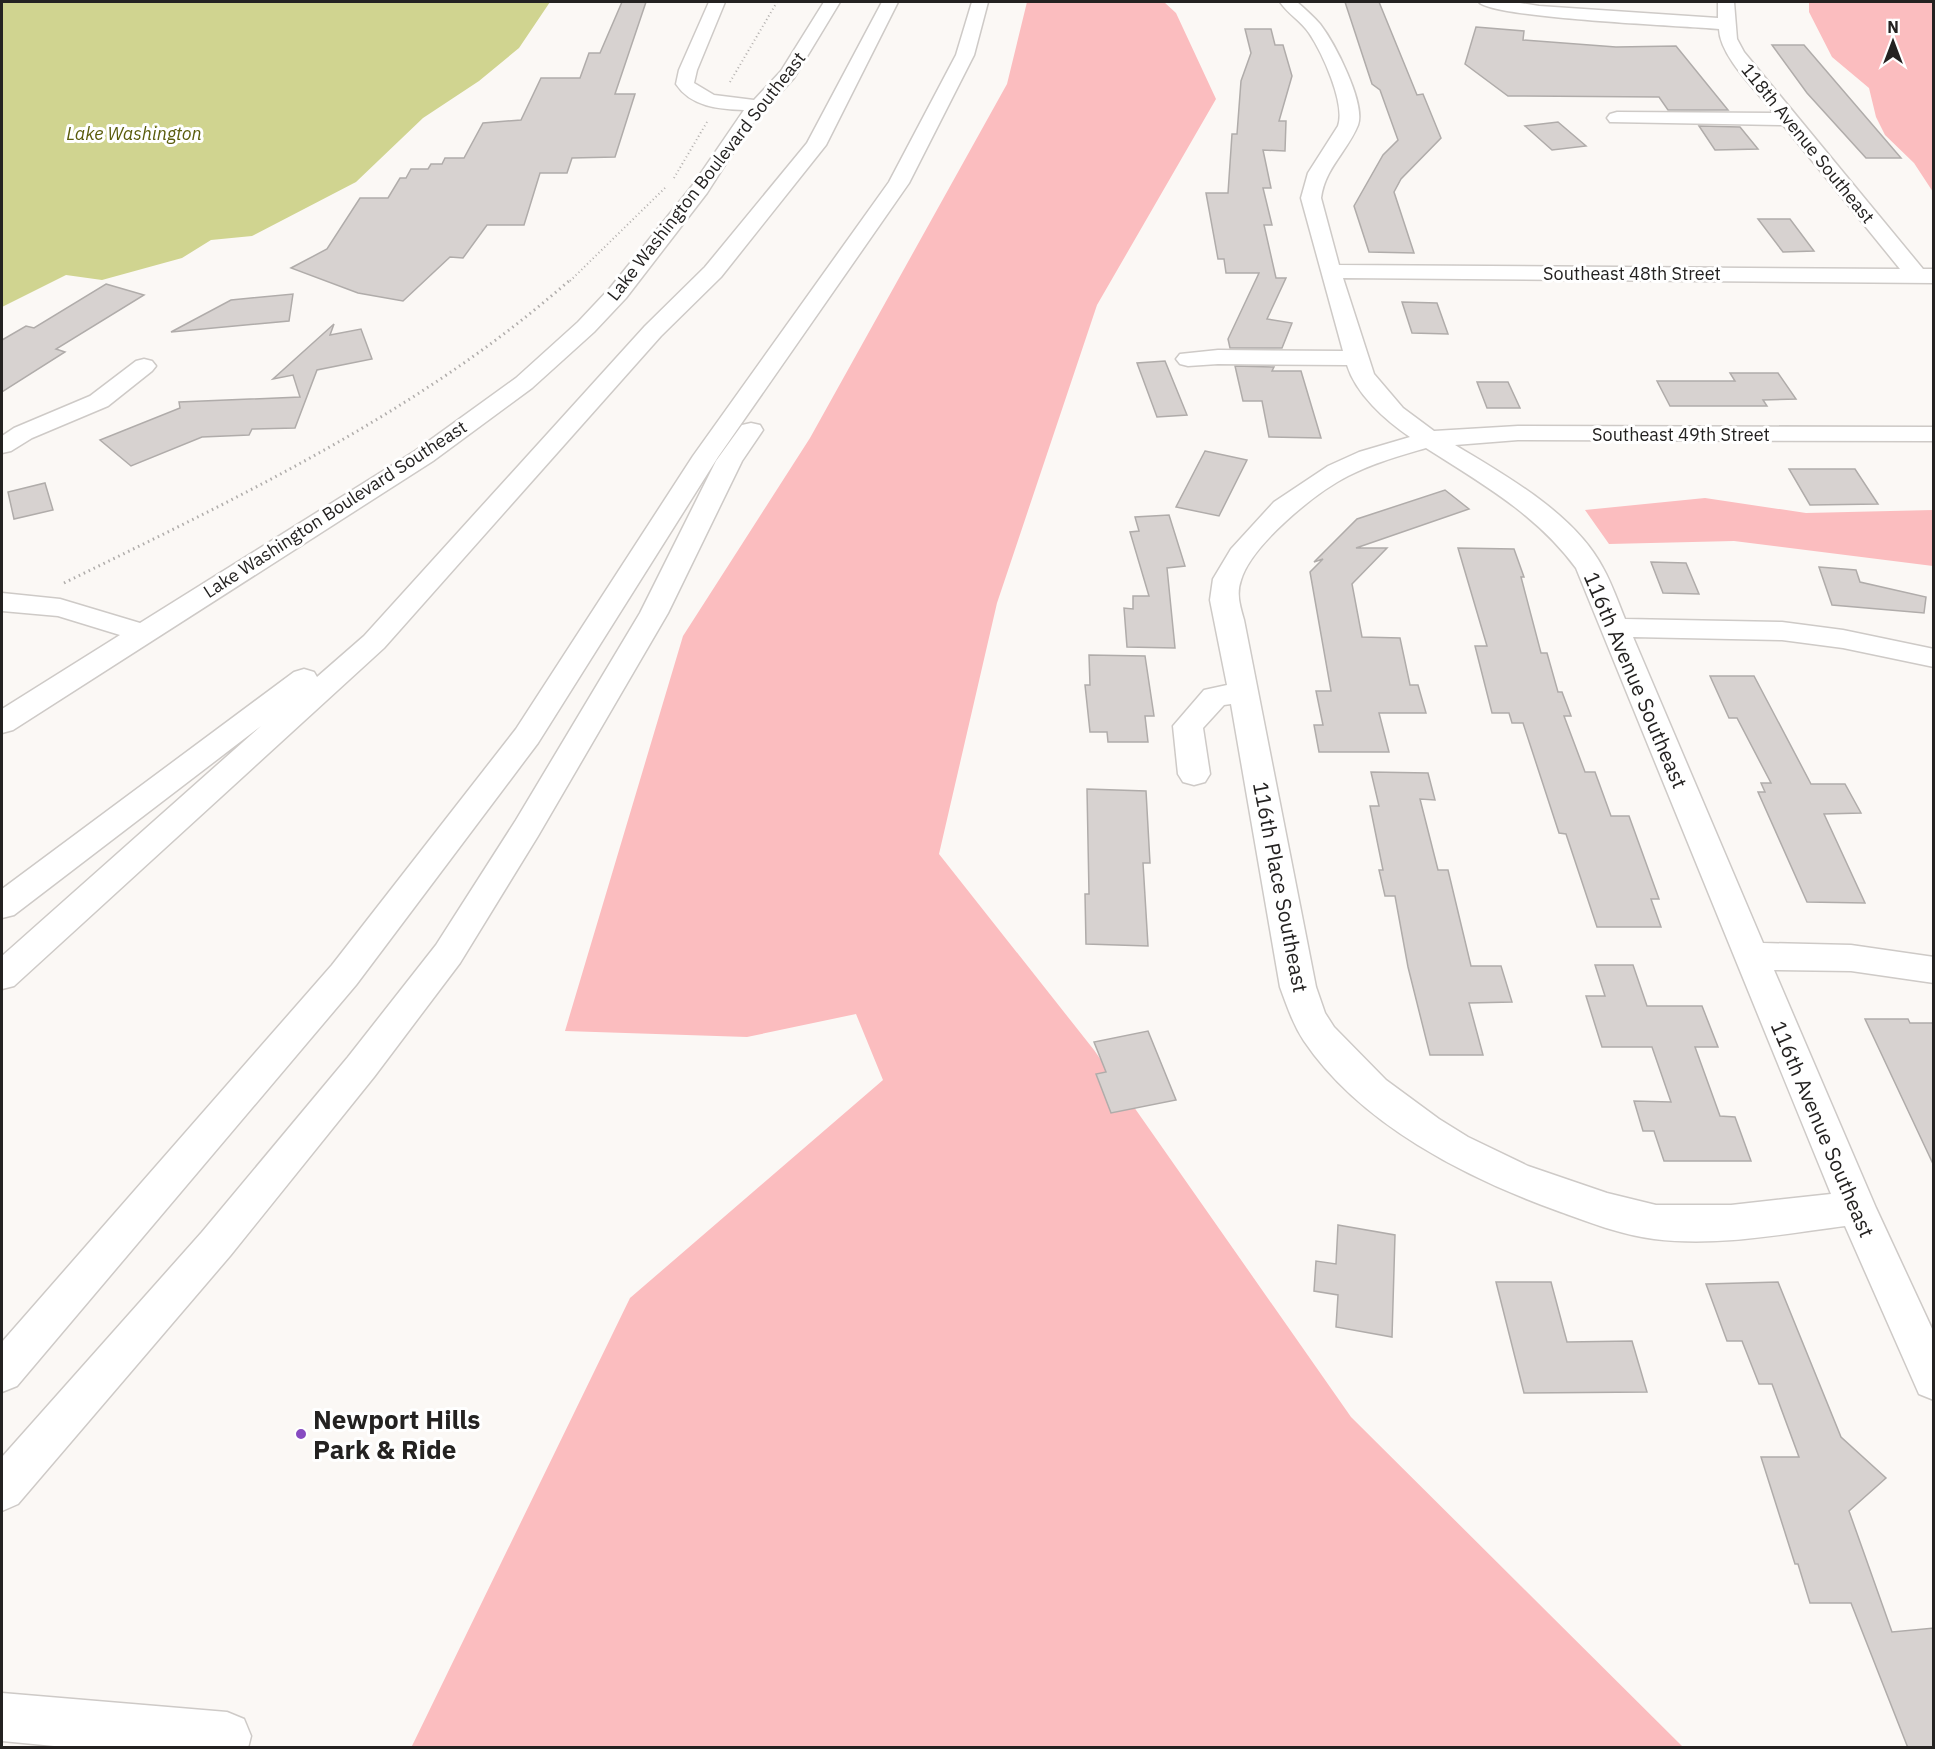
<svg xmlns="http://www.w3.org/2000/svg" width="1935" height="1749" font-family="'IBM Plex Sans',sans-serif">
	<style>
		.green { fill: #fbbdbf }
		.water { fill: #d0d490 }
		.building { fill: #d7d2d0; stroke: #b0acaa; stroke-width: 1.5 }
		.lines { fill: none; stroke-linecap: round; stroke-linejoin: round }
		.minor-casing { stroke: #cecac7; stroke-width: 3 }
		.highway-casing { stroke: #cecac7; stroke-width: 3 }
		.path-far1 { stroke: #b0adab; stroke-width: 2; stroke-dasharray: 1 3; stroke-linecap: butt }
		.path { stroke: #b0adab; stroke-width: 3; stroke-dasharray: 1.5 4; stroke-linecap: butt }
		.minor { fill: #fff; fill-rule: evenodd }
		.highway { fill: #fff; fill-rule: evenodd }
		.poi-dot { fill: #874bc1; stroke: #fff; stroke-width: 2 }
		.labels { text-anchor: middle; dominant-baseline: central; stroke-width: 6; stroke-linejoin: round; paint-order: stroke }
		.far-water-label { font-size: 18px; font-style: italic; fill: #5a5c0c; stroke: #fff }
		.far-street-label { font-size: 18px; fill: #242221; stroke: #fff }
		.street-label { font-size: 21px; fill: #242221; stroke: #fff }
		.near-poi-label { font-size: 26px; font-weight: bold; fill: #242221; stroke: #fff; text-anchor: start }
	</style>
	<rect width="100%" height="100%" fill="#fbf8f5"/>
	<g class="green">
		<path d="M1027,2H1164L1176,13L1216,99L1097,305L997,603L939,854L1094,1050L1351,1417L1683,1747L411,1748L630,1298L883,1080L856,1014L747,1037L565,1031L683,636L810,438L1007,84Z"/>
		<path d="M1809,2H1933V192L1914,163L1885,135L1876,117L1869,88L1832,57L1809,12Z"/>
		<path d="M1705,498L1806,513L1933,510V566L1734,541L1609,544L1585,510Z"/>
	</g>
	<path class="water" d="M2,2H550L519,48L479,81L423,118L356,182L252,236L211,240L182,258L102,280L66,275L2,307Z"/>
	<g class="building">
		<path d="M622,2H646L615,94H635L615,157L572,158L567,173H540L524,225H487L463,258L450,257L403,301L358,293L291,268L327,249L360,198H388L400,178H406L411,169H428L431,164H442L445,158H464L483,123L521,120L541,78H580L589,53H600Z"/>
		<path d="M1345,2H1379L1417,95L1423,94L1441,138L1401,179L1394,192L1414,253L1369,252L1354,206L1383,155L1398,140L1380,90L1372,84Z"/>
		<path d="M1476,27L1524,31L1523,40L1616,47L1676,46L1728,110H1668L1659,97L1508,96L1465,64Z"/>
		<path d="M1245,29H1271L1275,45H1283L1292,76L1279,121H1286L1285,151L1263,150L1271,188H1263L1272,225H1264L1276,278H1286L1267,319L1292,323L1282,348H1230L1228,339L1259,273H1226L1224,259H1218L1206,193H1228L1232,134H1237L1241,81L1251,53Z"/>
		<path d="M1772,45H1804L1901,158H1866L1807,93Z"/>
		<path d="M1558,122L1586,146L1552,150L1525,126Z"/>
		<path d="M1699,126L1740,127L1758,149L1715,150Z"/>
		<path d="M1758,219H1790L1814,251L1783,252Z"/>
		<path d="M106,284L144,295L56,349L65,352L2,392V340L26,326L34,328Z"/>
		<path d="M293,294L289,321L171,332L231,300Z"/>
		<path d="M1402,302L1437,303L1448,334L1412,333Z"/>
		<path d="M334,324L330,335L361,329L372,359L317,370L295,428L252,429L249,435L202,437L131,466L100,440L180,408L179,402L300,397L293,375L273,379Z"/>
		<path d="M1165,361L1187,415L1157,417L1137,363Z"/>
		<path d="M1235,366L1274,367L1272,371H1301L1321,438L1269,437L1262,401H1243Z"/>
		<path d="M1730,373H1778L1796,399L1763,400L1767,406H1670L1657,381H1735Z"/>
		<path d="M1477,382H1508L1520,408H1487Z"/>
		<path d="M1205,451L1247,460L1219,516L1176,507Z"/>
		<path d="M1789,469H1855L1878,504L1810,505Z"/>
		<path d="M45,483L53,510L14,519L8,492Z"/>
		<path d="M1445,490L1469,509L1356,548H1387L1352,584L1362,637L1400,638L1410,685H1418L1426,713H1379L1389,752H1319L1314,725H1323L1316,691H1331L1310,572L1323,559L1314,562L1357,519Z"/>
		<path d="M1169,515L1185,566L1167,568L1175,648L1127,647L1124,608L1133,609V596H1149L1130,532L1139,531L1135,517Z"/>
		<path d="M1458,548L1514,549L1524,577H1521L1541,653H1547L1558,692H1562L1571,716H1564L1585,772H1595L1611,816H1629L1659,899H1651L1661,927H1597L1566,834L1559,833L1523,723H1512L1509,713H1492L1475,646H1487Z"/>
		<path d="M1651,562L1686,563L1699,594L1663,593Z"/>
		<path d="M1819,567L1856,570L1860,582L1926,597L1924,613L1832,605Z"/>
		<path d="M1089,655L1145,656L1154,716H1145L1148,742H1108L1107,732H1090L1085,685H1090Z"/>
		<path d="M1710,676H1754L1811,784H1845L1861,813L1824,814L1865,903L1807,902L1758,792H1765L1761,783H1771L1737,718H1729Z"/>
		<path d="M1371,772L1428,773L1435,800L1420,799L1438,870H1448L1471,966H1501L1512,1002L1469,1003L1483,1055H1430L1408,967L1395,896H1385L1379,870H1383L1370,806H1379Z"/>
		<path d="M1087,789L1146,791L1150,863H1143L1148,946L1086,944L1085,894H1089Z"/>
		<path d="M1595,965H1633L1647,1006H1702L1718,1047H1695L1720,1116L1735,1117L1751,1161H1664L1654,1131H1643L1634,1101L1671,1102L1652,1047H1602L1586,996H1605Z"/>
		<path d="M1865,1019H1908L1910,1023H1934V1166Z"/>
		<path d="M1148,1031L1176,1100L1111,1113L1096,1074L1106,1072L1094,1042Z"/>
		<path d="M1338,1225L1395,1235L1392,1337L1336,1327L1338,1295L1314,1291L1316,1261L1336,1264Z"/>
		<path d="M1496,1282H1551L1567,1342L1632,1341L1647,1392L1524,1393Z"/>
		<path d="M1778,1282L1841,1437L1886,1478L1849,1511L1892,1632L1934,1628V1748H1908L1851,1603H1810L1798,1564H1795L1761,1457H1799L1772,1384H1759L1742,1341H1727L1706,1284Z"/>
	</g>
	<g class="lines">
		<defs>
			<g id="minor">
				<path d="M709,2H725L697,70L694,83L714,95L754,100L781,71L824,2H840L794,78L750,126L707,193L626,298L594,332L532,388L433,461L13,730L2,733V709L120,635L58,616L2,611V593L60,599L140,623L415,451L516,378L578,322L610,288L692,186L744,110C719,109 691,107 676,84L679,70Z"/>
				<path d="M1280,2H1297C1305,9 1313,16 1320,24C1334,42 1366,103 1358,125C1347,152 1325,168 1321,198L1339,265L1900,269L1783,125L1610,122L1607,118L1610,114L1617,112L1774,113C1757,91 1720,57 1719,29C1687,26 1491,18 1479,2H1514L1539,6L1718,18V2H1734L1737,39L1744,52L1923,269H1934V283L1343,278L1374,374L1403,408L1434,431L1518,426L1934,427V441L1518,440L1455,445C1505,475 1575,514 1603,568C1612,584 1618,602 1625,619L1782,622L1843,630L1934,649V667L1843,648L1782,640L1633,637L1763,943L1851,945L1934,957V983L1851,971L1774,970L1876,1208L1934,1333V1400L1919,1394L1845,1226C1782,1234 1717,1247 1654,1239C1621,1235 1589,1222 1558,1211C1466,1178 1360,1124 1304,1041C1293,1024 1287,1006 1280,987L1231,704L1224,705L1203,728L1210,774L1205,782L1194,785L1183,782L1178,774L1173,726L1204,690L1227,685L1210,600L1213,579L1231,549L1274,502L1328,466L1359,452L1410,437C1385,420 1356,394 1347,365L1218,364L1188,366L1180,364L1176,359L1180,354L1218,350L1343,351L1301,198L1308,173L1338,126C1346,104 1322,52 1309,33C1301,21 1288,14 1280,2ZM1426,448C1481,483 1536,514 1576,568L1831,1194L1731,1205H1656L1607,1193L1528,1166L1468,1137L1439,1119L1386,1080L1334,1027L1325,1013L1316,987L1244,620C1240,606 1236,594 1241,580C1251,545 1316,492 1348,476C1373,463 1399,456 1426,448Z"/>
				<path d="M144,359L152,361L156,366L152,371L108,406L32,438L11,451L2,453V436L14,428L90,396L136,361Z"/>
				<path d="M2,1693L227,1712L244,1719L251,1736L248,1748H75L2,1741Z"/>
			</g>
			<g id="highway">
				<path d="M882,2H898L826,145L721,277L661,336L384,648L14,986L2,989V956L261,726L14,915L2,918V889L294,672L304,669L314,672L317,677L364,636L645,326L705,267L807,143Z"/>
				<path d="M972,2H988L974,55L909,183L718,457L538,743L356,985L17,1386L2,1392V1342L332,965L516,729L693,456L889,182L956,55Z"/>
				<path d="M751,423L760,425L763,430L742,461L668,613L538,836L460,963L374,1077L230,1256L18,1504L2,1511V1457L202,1232L348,1057L436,945L516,820L640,613L716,461L742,425Z"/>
			</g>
		</defs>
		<use href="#minor" class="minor-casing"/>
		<use href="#highway" class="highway-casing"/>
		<g class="path-far1">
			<path d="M730,82L777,2"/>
			<path d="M674,178L707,122"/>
			<path d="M570,281L667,186"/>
		</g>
		<path class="path" d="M64,583C241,496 422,411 571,279"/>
		<use href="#minor" class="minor"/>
		<use href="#highway" class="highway"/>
	</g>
	<circle class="poi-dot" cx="301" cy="1434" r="6"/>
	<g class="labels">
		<g class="far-water-label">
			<text x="134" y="133">Lake Washington</text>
		</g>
		<g class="far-street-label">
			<text transform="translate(1808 143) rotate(51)">118th Avenue Southeast</text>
			<text transform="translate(706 176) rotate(-52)">Lake Washington Boulevard Southeast</text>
			<text x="1632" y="273">Southeast 48th Street</text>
			<text x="1681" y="434">Southeast 49th Street</text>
			<text transform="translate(335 509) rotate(-33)">Lake Washington Boulevard Southeast</text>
		</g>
		<g class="street-label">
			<text transform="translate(1636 680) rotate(67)">116th Avenue Southeast</text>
			<text transform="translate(1281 887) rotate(79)">116th Place Southeast</text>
			<text transform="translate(1823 1129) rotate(67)">116th Avenue Southeast</text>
		</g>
		<g class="near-poi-label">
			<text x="313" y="1419">Newport Hills<tspan x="313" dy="30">Park &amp; Ride</tspan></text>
		</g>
	</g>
	<rect width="1935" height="1749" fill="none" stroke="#242221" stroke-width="6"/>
	<g transform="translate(1893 42)" stroke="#ffffff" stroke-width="4.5" paint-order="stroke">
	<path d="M0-4.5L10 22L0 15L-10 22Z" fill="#242221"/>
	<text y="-9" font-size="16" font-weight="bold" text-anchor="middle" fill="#242221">N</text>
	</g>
</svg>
